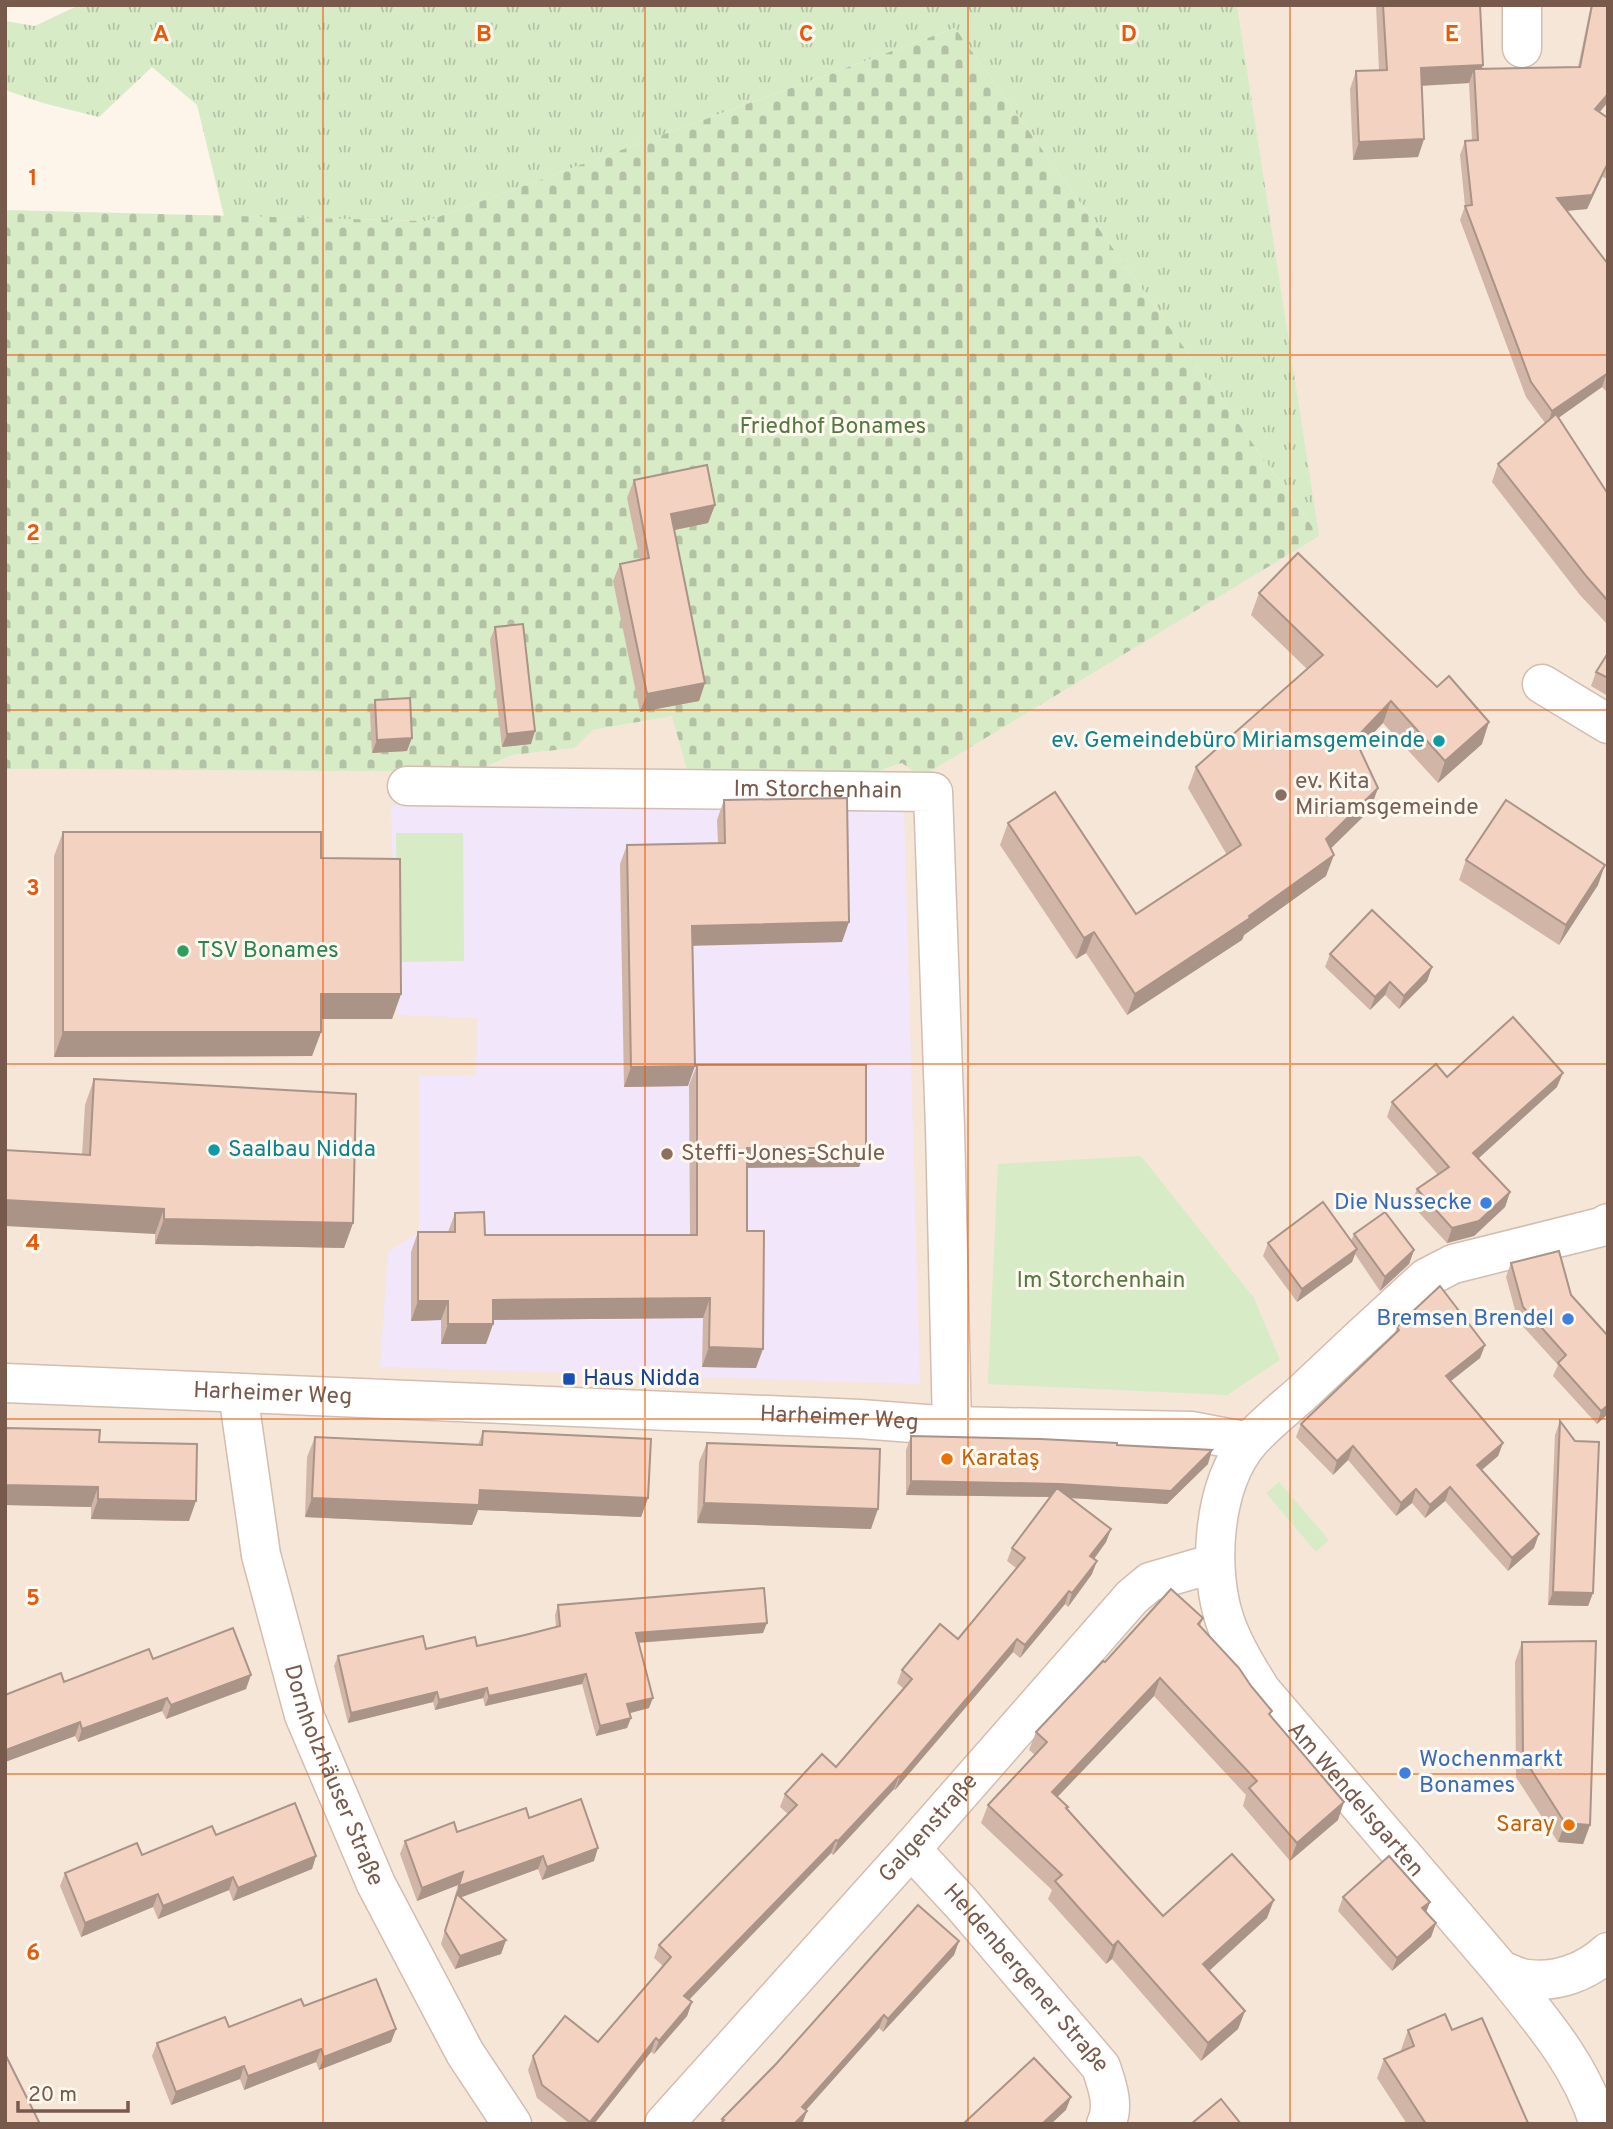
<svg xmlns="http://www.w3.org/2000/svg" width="1613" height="2129" font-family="Overpass,sans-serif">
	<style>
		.residential { fill: #f5e6d8 }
		.education { fill: #f1e6fa }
		.grass { fill: url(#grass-tufts) }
		.cemetery { fill: url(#cemetery-stones) }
		.park { fill: #d7ebc7 }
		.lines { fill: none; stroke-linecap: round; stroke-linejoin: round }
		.minor-casing { stroke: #d2beb1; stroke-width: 41 }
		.tertiary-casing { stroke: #d2beb1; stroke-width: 41 }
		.minor { stroke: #fff; stroke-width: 38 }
		.tertiary { stroke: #fff; stroke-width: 38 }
		.wall { fill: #d1b5a6 }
		.shaded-wall { fill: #aa9387 }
		.building { fill: #f3d2c1; stroke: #aa9387; stroke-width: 2 }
		.grid { fill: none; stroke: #e8590c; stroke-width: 2; stroke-opacity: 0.55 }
		.culture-dot { fill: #0f9aa8; stroke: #fff9f0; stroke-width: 2.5 }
		.education-dot { fill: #8d6e63; stroke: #fff9f0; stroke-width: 2.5 }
		.leisure-dot { fill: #2e9e5b; stroke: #fff9f0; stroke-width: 2.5 }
		.shop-dot { fill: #3f7fe0; stroke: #fff9f0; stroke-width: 2.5 }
		.transit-dot { fill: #1a4fb4; stroke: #fff9f0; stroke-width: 2.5 }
		.food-dot { fill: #e8710a; stroke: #fff9f0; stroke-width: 2.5 }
		.labels { text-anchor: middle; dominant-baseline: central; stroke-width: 6; stroke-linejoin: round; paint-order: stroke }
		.park-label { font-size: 23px; fill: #537841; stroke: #fff9f0 }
		.culture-label { font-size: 23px; fill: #0d838f; stroke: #fff9f0; text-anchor: end }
		.education-label { font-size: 23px; fill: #785e54; stroke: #fff9f0; text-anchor: start }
		.street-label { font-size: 23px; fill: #785a4c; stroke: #fff9f0 }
		.leisure-label { font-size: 23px; fill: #27864d; stroke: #fff9f0; text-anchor: start }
		.shop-label { font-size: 23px; fill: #366cbe; stroke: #fff9f0; text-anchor: end }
		.transit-label { font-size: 23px; fill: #164399; stroke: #fff9f0; text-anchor: start }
		.food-label { font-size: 23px; fill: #c56008; stroke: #fff9f0; text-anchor: start }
		.grid-label { font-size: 23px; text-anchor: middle; font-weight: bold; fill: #e8590c; stroke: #fff9f0; stroke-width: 6; stroke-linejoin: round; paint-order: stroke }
	</style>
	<defs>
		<pattern id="grass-tufts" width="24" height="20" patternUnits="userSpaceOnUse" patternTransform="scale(1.75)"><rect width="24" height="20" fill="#d7ebc7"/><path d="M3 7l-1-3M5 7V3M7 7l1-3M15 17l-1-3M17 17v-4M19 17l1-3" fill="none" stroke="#b3c1a4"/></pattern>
		<pattern id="cemetery-stones" width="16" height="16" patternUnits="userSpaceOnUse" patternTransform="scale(1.75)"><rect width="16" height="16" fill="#d7ebc7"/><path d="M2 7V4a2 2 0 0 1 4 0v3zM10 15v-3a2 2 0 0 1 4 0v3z" fill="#b3c1a4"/></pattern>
	</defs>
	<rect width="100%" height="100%" fill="#fdf4ea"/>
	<path class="residential" d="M1237,5H1608V2124H5V769L474,772L512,755L573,748L593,730L672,716L863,777L903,763L1318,536Z"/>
	<path class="education" d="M391,806L904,807L920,1384L380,1367L388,1252L419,1232V1076L476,1075L477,1018L397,1015Z"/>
	<path class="grass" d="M79,5H1237L1319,536L955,28L427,221L224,216L197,105L152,67L99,117L43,103L5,90V21L35,26Z"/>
	<path class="cemetery" d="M955,28L1319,536L921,777L902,763L863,777H689L672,716L593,730L574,748L512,755L474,772L5,769V210L427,221Z"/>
	<g class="park">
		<path d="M396,833H463L464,961L397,962Z"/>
		<path d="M1141,1156L1254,1298L1280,1360L1227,1395L988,1384L998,1164Z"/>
		<path d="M1279,1482L1329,1540L1316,1552L1266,1493Z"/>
	</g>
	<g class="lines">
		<defs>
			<g id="minor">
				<path d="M1522,5V48"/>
				<path d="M1542,684L1608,724"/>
				<path id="s1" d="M407,786L933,792L945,1128L952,1426"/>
				<path id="s2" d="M238,1393L261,1555L304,1715L376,1884L465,2053L512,2124"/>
				<path id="s3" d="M911,1849L962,1904L1101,2067C1107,2085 1115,2106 1106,2124"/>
				<path d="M1501,1970C1540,2019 1580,2063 1599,2124"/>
				<path id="s4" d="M664,2124L911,1849L1132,1597L1150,1582L1215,1563"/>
			</g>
			<g id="tertiary">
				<path id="s5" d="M1608,1223L1601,1227L1453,1264L1426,1278C1384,1316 1342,1355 1301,1394C1284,1409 1265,1424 1250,1441C1212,1486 1207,1571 1226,1624C1235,1648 1248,1669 1261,1690L1501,1970C1509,1973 1518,1978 1527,1979C1557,1983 1586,1972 1608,1952"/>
				<path id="s6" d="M5,1383L860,1419L952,1426L1191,1431L1249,1442"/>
			</g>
		</defs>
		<use href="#minor" class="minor-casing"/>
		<use href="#tertiary" class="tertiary-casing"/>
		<use href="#minor" class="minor"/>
		<use href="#tertiary" class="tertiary"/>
	</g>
	<g class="wall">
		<path d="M1376,5H1480L1482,69L1578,67L1591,5H1608L1599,112L1608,118V179L1602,177L1587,209L1567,211L1608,264V393L1602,387L1558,418L1608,494V625L1580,595L1492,482L1498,464L1545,423L1526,397L1460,220L1465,206L1460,155L1465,141L1472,140L1469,83L1422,86L1424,139L1418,157L1353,160L1350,89L1356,71L1379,70Z"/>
		<path d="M634,480L715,505L708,523L674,530L705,683L699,701L640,712L613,581L620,564L640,560L627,498Z"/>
		<path d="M1259,593L1482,744L1438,783L1383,723L1359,748L1378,788L1370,810L1331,848L1326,876L1244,935L1242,940L1127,1015L1086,953L1076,959L1000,845L1008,823L1136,914L1227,855L1188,788L1196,767L1307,669L1251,615Z"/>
		<path d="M495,627L531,744L502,747L490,640Z"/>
		<path d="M1608,653V696L1591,686L1596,672Z"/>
		<path d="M375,700L407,751L372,753L370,713Z"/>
		<path d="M724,800L842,942L693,945L688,1086L624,1087L620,864L627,845L718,843L717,820Z"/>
		<path d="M63,832L321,858L401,994L392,1019H321V1032L312,1056L54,1057V856Z"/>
		<path d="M1466,860L1598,885L1559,945L1459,880Z"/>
		<path d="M1330,954L1432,967L1427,981L1399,1009L1385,995L1370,1010L1325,967Z"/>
		<path d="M697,1065L866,1148L859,1167H747V1231L756,1368L702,1367L703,1318L493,1320V1324L486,1344H441V1320L411,1321V1252L418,1232H448L455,1213L485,1235H690L689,1085Z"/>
		<path d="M1447,1077L1557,1087L1478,1158L1510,1192L1505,1207L1474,1236L1447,1243L1411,1204L1417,1189L1438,1175L1387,1117L1392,1102Z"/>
		<path d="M94,1079L353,1223L344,1248L155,1244V1234L82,1155L85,1105Z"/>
		<path d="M1354,1234L1414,1250L1409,1264L1380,1291L1355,1254L1352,1262L1297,1302L1263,1256L1268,1243L1351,1241Z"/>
		<path d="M1511,1263L1571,1295L1608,1414L1597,1424L1553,1376L1558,1365L1518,1321L1506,1277Z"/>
		<path d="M1410,1314L1485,1345L1480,1358L1450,1381L1503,1443L1498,1456L1482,1470L1534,1548L1508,1571L1445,1501L1425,1518L1412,1503L1396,1516L1348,1460L1333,1475L1296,1437L1301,1424L1394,1335L1397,1327L1408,1318Z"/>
		<path d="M1560,1421L1593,1593L1588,1606L1548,1605L1555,1435Z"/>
		<path d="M5,1428L99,1442L189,1521L91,1519V1507L5,1505Z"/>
		<path d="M483,1431L648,1498L641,1517L478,1510L472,1525L305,1517L307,1457L315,1437L478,1445Z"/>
		<path d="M911,1436L1117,1445L1208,1464L1167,1504L1070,1498L1111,1529L1106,1542L1094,1559L1092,1574L1068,1607L1065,1604L1020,1658L1013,1652L895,1790L894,1789L833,1855L831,1853L689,2000L692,2002L687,2016L654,2054L651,2052L594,2124H570L537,2098L528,2070L533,2056L598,2042L663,1966L654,1958L659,1945L788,1814L780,1807L785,1794L836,1767L904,1689L897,1683L902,1670L958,1639L1016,1568L1007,1561L1012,1548L1050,1497L906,1495V1450Z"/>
		<path d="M707,1443L871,1529L697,1523L699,1462Z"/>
		<path d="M558,1605L763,1633L639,1643L649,1708L629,1713L631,1718L627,1728L596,1736L582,1684L485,1706L483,1698L435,1710L433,1702L348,1723L334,1666L338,1656L477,1646L556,1627L555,1615Z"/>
		<path d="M1203,1618L1200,1626L1272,1711L1270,1715L1338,1820L1290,1861L1243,1806L1246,1795L1154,1696L1057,1797L1068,1807L1067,1809L1163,1916L1267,1918L1209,1970L1245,2011L1238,2029L1201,2061L1112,1959L1106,1964L1048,1899L1052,1890L981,1823L988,1805L1035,1755L1029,1750L1036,1732L1105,1662Z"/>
		<path d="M1522,1642L1590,1825L1583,1844L1558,1842L1516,1777L1515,1662Z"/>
		<path d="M153,1659L246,1689L166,1719L162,1711L78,1742L75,1736L5,1762V1695Z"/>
		<path d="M529,1818L594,1861L542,1880L538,1869L461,1897L506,1940L501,1954L455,1969L441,1944L458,1885L417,1901L400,1854L405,1841Z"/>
		<path d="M216,1835L316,1856L312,1869L233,1901L229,1890L158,1919L153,1907L81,1937L60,1886L65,1873L142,1855Z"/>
		<path d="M1343,1897L1430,1902L1426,1912L1436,1923L1431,1937L1392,1971L1338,1911Z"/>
		<path d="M959,1941L954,1955L883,2032L879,2028L806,2110L807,2111L802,2124H720L722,2119Z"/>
		<path d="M304,2006L396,2029L391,2042L319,2070L316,2062L244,2090L240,2079L171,2105L152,2056L157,2043L229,2027Z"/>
		<path d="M1408,2030H1452L1528,2124H1407L1377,2078L1384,2059L1401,2051V2050Z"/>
	</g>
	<g class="shaded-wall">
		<path d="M1483,65L1477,82L1474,69L1469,83L1414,86L1421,68Z"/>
		<path d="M1608,94V102L1590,124L1595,109Z"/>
		<path d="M1424,139L1418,157L1353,160L1359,142Z"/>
		<path d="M1607,163L1602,177L1587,209L1552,212L1557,198Z"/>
		<path d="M1607,372L1602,387L1547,426L1552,411Z"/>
		<path d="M715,505L708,523L665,532L671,514Z"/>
		<path d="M705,683L699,701L640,712L647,694Z"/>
		<path d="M1391,701L1383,723L1347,760L1355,739Z"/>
		<path d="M1489,722L1482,744L1438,783L1445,761Z"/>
		<path d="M535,731L531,744L502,747L507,734Z"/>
		<path d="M412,738L407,751L372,753L377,740Z"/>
		<path d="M1378,788L1370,810L1318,861L1326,839Z"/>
		<path d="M1334,855L1326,876L1244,935L1242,940L1127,1015L1135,994L1249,916Z"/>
		<path d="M1605,865L1598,885L1559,945L1566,925Z"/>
		<path d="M849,922L842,942L685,946L692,926Z"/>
		<path d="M1094,932L1086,953L1076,959L1084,938Z"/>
		<path d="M1432,967L1427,981L1399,1009L1404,996Z"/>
		<path d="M1390,982L1385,995L1370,1010L1375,997Z"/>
		<path d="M321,994H401L392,1019H312Z"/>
		<path d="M63,1032H321L312,1056L54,1057Z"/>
		<path d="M695,1066L688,1086L624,1087L631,1067Z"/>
		<path d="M1563,1073L1557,1087L1468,1168L1473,1153Z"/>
		<path d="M747,1148H866L859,1167L740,1168Z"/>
		<path d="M1510,1192L1505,1207L1474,1236L1447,1243L1452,1228Z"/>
		<path d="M5,1200L164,1209L155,1234L5,1226Z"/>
		<path d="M164,1219L353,1223L344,1248L155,1244Z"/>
		<path d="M1357,1249L1352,1262L1297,1302L1302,1289Z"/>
		<path d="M1414,1250L1409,1264L1380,1291L1385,1277Z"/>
		<path d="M710,1298L703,1318L486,1320L493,1300Z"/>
		<path d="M418,1301H448L441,1320L411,1321Z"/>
		<path d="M448,1324H493L486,1344H441Z"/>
		<path d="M1485,1345L1480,1358L1441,1389L1446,1376Z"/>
		<path d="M709,1347L763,1349L756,1368L702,1367Z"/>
		<path d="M1608,1405V1414L1597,1424L1601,1411Z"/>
		<path d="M1503,1443L1498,1456L1472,1478L1477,1465Z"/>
		<path d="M1353,1446L1348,1460L1333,1475L1337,1461Z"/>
		<path d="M1212,1450L1208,1464L1167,1504L1055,1497L906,1495L911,1481Z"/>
		<path d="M5,1485L98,1487L91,1507L5,1505Z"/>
		<path d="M1450,1487L1445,1501L1425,1518L1430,1505Z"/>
		<path d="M1416,1489L1412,1503L1396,1516L1401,1503Z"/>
		<path d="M480,1490L648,1498L641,1517L478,1510L472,1525L305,1517L312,1498Z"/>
		<path d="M98,1499L196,1501L189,1521L91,1519Z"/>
		<path d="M704,1503L878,1509L871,1529L697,1523Z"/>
		<path d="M1111,1529L1106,1542L1086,1570L1090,1556Z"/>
		<path d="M1539,1534L1534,1548L1508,1571L1512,1558Z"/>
		<path d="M1097,1561L1092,1574L1068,1607L1072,1593Z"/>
		<path d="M1069,1591L1065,1604L1020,1658L1025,1645Z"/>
		<path d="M1553,1592L1593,1593L1588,1606L1548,1605Z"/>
		<path d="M767,1623L763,1633L632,1643L636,1633Z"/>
		<path d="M1017,1639L1013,1652L895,1790L900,1777Z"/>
		<path d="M586,1674L582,1684L485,1706L489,1696Z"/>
		<path d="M251,1675L246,1689L166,1719L171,1705Z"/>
		<path d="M1160,1678L1154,1696L1045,1810L1052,1792Z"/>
		<path d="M487,1688L483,1698L435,1710L439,1700Z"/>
		<path d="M437,1692L433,1702L348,1723L351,1713Z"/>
		<path d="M167,1698L162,1711L78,1742L82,1729Z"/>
		<path d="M653,1698L649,1708L623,1715L627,1704Z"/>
		<path d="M631,1718L627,1728L596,1736L600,1726Z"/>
		<path d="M80,1722L75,1736L5,1762L6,1750Z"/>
		<path d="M899,1776L894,1789L833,1855L838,1841Z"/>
		<path d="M1344,1802L1338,1820L1290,1861L1297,1843Z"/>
		<path d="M1565,1823L1590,1825L1583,1844L1558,1842Z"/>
		<path d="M836,1840L831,1853L680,2009L684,1996Z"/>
		<path d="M598,1848L594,1861L542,1880L547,1867Z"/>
		<path d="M316,1856L312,1869L233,1901L238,1888Z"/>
		<path d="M543,1856L538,1869L454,1900L459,1886Z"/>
		<path d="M463,1872L458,1885L417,1901L422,1888Z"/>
		<path d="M233,1877L229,1890L158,1919L163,1906Z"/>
		<path d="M158,1894L153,1907L81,1937L85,1923Z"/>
		<path d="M1274,1900L1267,1918L1197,1982L1203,1964Z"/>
		<path d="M1430,1902L1425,1915L1422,1908Z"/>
		<path d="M1436,1923L1431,1937L1392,1971L1397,1958Z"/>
		<path d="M506,1940L501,1954L455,1969L460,1956Z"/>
		<path d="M959,1941L954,1955L883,2032L888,2019Z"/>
		<path d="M1118,1941L1112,1959L1106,1964L1113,1946Z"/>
		<path d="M692,2002L687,2016L654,2054L659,2041Z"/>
		<path d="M1245,2011L1238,2029L1201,2061L1208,2043Z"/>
		<path d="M884,2015L879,2028L797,2120L802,2107Z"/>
		<path d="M396,2029L391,2042L319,2070L324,2057Z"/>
		<path d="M656,2038L651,2052L594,2124H589Z"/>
		<path d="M321,2049L316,2062L244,2090L248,2076Z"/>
		<path d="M244,2066L240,2079L171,2105L176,2092Z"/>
		<path d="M1071,2097L1066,2110L1051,2124H1042Z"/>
		<path d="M807,2111L802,2124H794Z"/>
	</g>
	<g class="building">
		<path d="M1383,5H1480L1483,65L1421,68L1424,139L1359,142L1356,71L1387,70Z"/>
		<path d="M1592,5H1608V94L1595,109L1608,118V163L1592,195L1557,198L1608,264V373L1552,411L1531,382L1465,206L1472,205L1465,141L1478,140L1474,69L1580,67Z"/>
		<path d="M1556,414L1608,494V601L1587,577L1498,464Z"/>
		<path d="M707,465L715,505L671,514L705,683L647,694L620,564L649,558L634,480Z"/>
		<path d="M1298,553L1437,687L1449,676L1489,722L1445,761L1391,701L1355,739L1378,788L1326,839L1334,855L1249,916L1250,918L1135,994L1094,932L1084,938L1008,823L1055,792L1136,914L1241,845L1196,767L1323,655L1259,593Z"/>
		<path d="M523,624L535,731L507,734L495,627Z"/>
		<path d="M1608,653V678L1596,672Z"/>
		<path d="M410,698L412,738L377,740L375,700Z"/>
		<path d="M847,798L849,922L692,926L695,1066L631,1067L627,845L725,843L724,800Z"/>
		<path d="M1506,800L1605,865L1566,925L1466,860Z"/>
		<path d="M63,832H321V858L400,859L401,994H321V1032H63Z"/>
		<path d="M1372,910L1432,967L1404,996L1390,982L1375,997L1330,954Z"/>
		<path d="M1513,1017L1563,1073L1473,1153L1510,1192L1479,1221L1452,1228L1417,1189L1449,1167L1392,1102L1436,1064L1447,1077Z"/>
		<path d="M697,1065H866V1148H747V1231H764L763,1349L709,1347L710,1298L493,1300V1324H448V1301H418V1232H455V1213L484,1212L485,1235H697Z"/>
		<path d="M94,1079L356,1094L353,1223L164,1219V1209L5,1200V1150L90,1155Z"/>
		<path d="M1323,1202L1357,1249L1302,1289L1268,1243Z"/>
		<path d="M1385,1212L1414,1250L1385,1277L1354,1234Z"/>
		<path d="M1559,1251L1571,1295L1608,1336V1405L1601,1411L1558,1363L1566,1355L1523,1307L1511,1263Z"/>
		<path d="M1440,1286L1485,1345L1446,1376L1503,1443L1477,1465L1539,1534L1512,1558L1450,1487L1430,1505L1416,1489L1401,1503L1353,1446L1337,1461L1301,1424L1399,1330L1397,1327L1411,1316L1410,1314Z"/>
		<path d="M1560,1421L1575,1441L1599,1442L1593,1593L1553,1592Z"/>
		<path d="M5,1428L100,1430L99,1442L197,1444L196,1501L98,1499V1487L5,1485Z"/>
		<path d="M483,1431L651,1439L648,1498L480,1490L479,1505L312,1498L315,1437L482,1445Z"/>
		<path d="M911,1436L1041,1439L1117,1443V1445L1212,1450L1171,1491L1060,1484L911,1481Z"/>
		<path d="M707,1443L880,1449L878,1509L704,1503Z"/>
		<path d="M1057,1488L1111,1529L1090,1556L1097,1561L1072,1593L1069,1591L1025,1645L1017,1639L900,1777L899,1776L838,1841L836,1840L684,1996L692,2002L659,2041L656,2038L590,2122L542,2085L533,2056L565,2016L598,2042L671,1957L659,1945L797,1805L785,1794L822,1754L836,1767L912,1679L902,1670L940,1624L958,1639L1025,1558L1012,1548Z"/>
		<path d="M764,1588L767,1623L636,1633L653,1698L627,1704L631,1718L600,1726L586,1674L489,1696L487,1688L439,1700L437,1692L351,1713L338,1656L423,1636L426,1649L475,1637L477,1646L525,1635L560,1626L558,1605Z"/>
		<path d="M1171,1589L1203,1618L1198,1624L1239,1668L1251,1686L1272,1711L1269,1714L1344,1802L1297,1843L1249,1788L1257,1781L1160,1678L1052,1792L1068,1807L1066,1808L1163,1916L1232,1854L1274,1900L1203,1964L1245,2011L1208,2043L1118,1941L1113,1946L1055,1881L1062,1875L988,1805L1047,1742L1036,1732L1103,1661L1105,1662Z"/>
		<path d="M233,1628L251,1675L171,1705L167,1698L82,1729L80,1722L6,1750L5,1695L61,1673L64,1682L149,1649L153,1659Z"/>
		<path d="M1596,1641L1590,1825L1565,1823L1523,1757L1522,1642Z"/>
		<path d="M581,1799L598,1848L547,1867L543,1856L459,1886L463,1872L422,1888L405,1841L454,1822L457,1832L526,1808L529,1818Z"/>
		<path d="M295,1803L316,1856L238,1888L233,1877L163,1906L158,1894L85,1923L65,1873L137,1843L142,1855L212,1826L216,1835Z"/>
		<path d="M1389,1856L1430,1902L1422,1908L1436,1923L1397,1958L1343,1897Z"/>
		<path d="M457,1894L506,1940L460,1956L445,1931Z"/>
		<path d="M918,1905L959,1941L888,2019L884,2015L802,2107L807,2111L794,2124H720L724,2120L722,2119L776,2064Z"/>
		<path d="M376,1979L396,2029L324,2057L321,2049L248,2076L244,2066L176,2092L157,2043L225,2017L229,2027L301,1999L304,2006Z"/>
		<path d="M1445,2014L1452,2030L1482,2018L1528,2123L1526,2124H1426L1384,2059L1414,2046L1408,2030Z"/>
		<path d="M5,2054L40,2124H5Z"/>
		<path d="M1034,2058L1071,2097L1042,2124H963Z"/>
		<path d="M1221,2099L1241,2124H1191Z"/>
	</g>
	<path class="grid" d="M323,5V2124M645,5V2124M968,5V2124M1290,5V2124M5,355H1608M5,710H1608M5,1064H1608M5,1419H1608M5,1774H1608"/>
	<g class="culture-dot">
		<circle cx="1439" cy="741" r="7"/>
		<circle cx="214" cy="1150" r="7"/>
	</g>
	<g class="education-dot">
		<circle cx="1281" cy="795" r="7"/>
		<circle cx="667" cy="1154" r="7"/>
	</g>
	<circle class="leisure-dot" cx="183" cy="951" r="7"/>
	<g class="shop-dot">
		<circle cx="1486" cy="1203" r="7"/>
		<circle cx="1568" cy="1319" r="7"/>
		<circle cx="1405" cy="1773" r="7"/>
	</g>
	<rect class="transit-dot" x="562" y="1372" width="14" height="14" rx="3.5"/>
	<g class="food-dot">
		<circle cx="947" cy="1459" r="7"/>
		<circle cx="1569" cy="1825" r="7"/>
	</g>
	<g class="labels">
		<g class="park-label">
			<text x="833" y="427">Friedhof Bonames</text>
			<text x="1101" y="1281">Im Storchenhain</text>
		</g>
		<g class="culture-label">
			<text x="1425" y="741">ev. Gemeindebüro Miriamsgemeinde</text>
			<text x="228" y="1150" text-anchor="start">Saalbau Nidda</text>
		</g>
		<g class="education-label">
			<text x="1295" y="782">ev. Kita<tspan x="1295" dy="26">Miriamsgemeinde</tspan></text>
			<text x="681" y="1154">Steffi-Jones-Schule</text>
		</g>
		<g class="street-label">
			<text stroke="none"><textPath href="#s1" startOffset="411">Im Storchenhain</textPath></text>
			<text stroke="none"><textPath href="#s6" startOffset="268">Harheimer Weg</textPath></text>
			<text stroke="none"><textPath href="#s6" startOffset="835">Harheimer Weg</textPath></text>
			<text stroke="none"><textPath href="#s2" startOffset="396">Dornholzhäuser Straße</textPath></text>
			<text stroke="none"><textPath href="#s5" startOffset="842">Am Wendelsgarten</textPath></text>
			<text stroke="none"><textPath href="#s4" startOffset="397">Galgenstraße</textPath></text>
			<text stroke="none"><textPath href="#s3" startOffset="173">Heldenbergener Straße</textPath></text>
		</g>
		<g class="leisure-label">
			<text x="197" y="951">TSV Bonames</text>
		</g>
		<g class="shop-label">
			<text x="1472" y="1203">Die Nussecke</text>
			<text x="1554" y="1319">Bremsen Brendel</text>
			<text x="1419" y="1760" text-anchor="start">Wochenmarkt<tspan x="1419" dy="26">Bonames</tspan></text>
		</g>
		<g class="transit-label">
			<text x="583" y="1379">Haus Nidda</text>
		</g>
		<g class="food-label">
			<text x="961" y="1459">Karataş</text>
			<text x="1555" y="1825" text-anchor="end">Saray</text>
		</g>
	</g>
	<g class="grid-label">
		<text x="161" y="41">A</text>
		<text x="484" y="41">B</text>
		<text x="806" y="41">C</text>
		<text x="1129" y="41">D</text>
		<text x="1452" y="41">E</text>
		<text x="33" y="185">1</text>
		<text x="33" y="540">2</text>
		<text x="33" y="895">3</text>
		<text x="33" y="1250">4</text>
		<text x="33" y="1605">5</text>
		<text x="33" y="1960">6</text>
	</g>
	<rect width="1613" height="2129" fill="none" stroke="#785a4c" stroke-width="14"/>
	<path d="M18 2101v10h110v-10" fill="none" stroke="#785a4c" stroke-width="3.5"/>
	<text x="28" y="2101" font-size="21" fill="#785a4c" stroke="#fff9f0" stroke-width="5" paint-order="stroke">20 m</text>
</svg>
